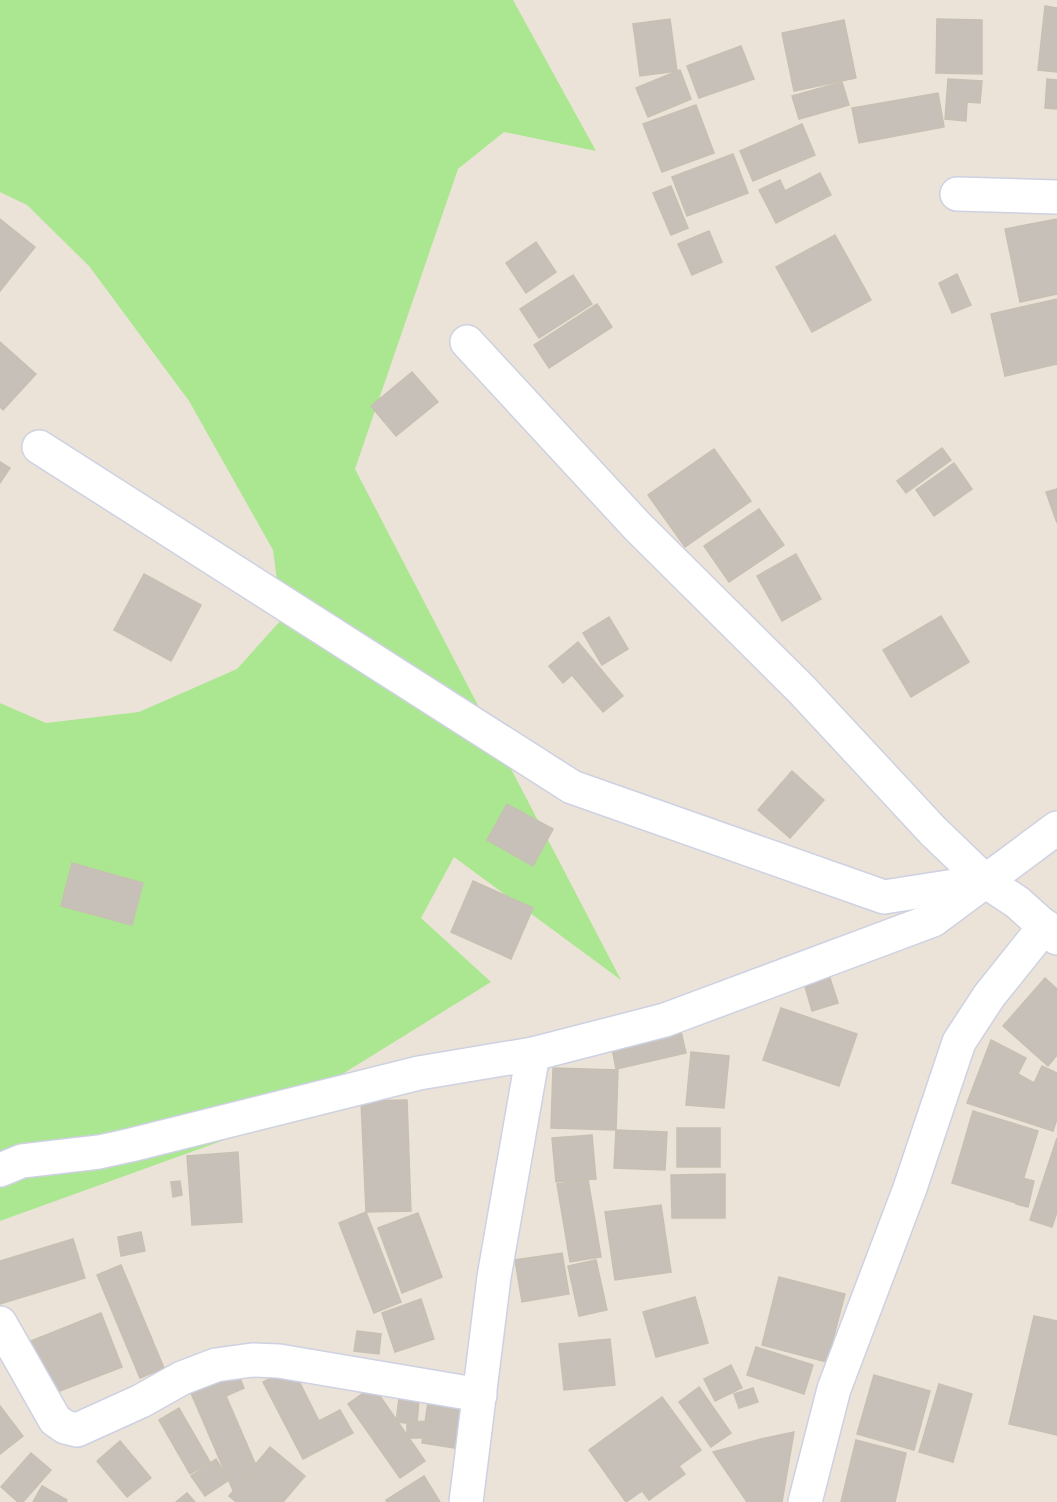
<svg xmlns="http://www.w3.org/2000/svg" width="1057" height="1502" font-family="'DM Sans',sans-serif">
	<style>
		.green { fill: #abe790 }
		.building { fill: #c6c0b8; stroke: #c7c0b2; stroke-width: 1.5 }
		.lines { fill: none; stroke-linecap: round; stroke-linejoin: round }
		.minor-casing { stroke: #cdd1e2; stroke-width: 36 }
		.minor { stroke: #fff; stroke-width: 33 }
	</style>
	<rect width="100%" height="100%" fill="#ece3d8"/>
	<path class="green" d="M0,0H513L596,151L504,132L458,169L355,469L621,980L454,857L421,918L491,982L252,1130L0,1221V703L46,723L139,712L237,669L282,619L273,550L189,401L89,266L27,205L0,192Z"/>
	<g class="building">
		<path d="M1045,6L1057,8V72L1038,70Z"/>
		<path d="M670,19L677,71L640,76L633,24Z"/>
		<path d="M937,19L982,20V74L936,73Z"/>
		<path d="M844,20L856,78L794,91L782,33Z"/>
		<path d="M741,46L754,79L699,98L687,66Z"/>
		<path d="M680,70L691,99L648,117L636,88Z"/>
		<path d="M948,79L982,81L980,103L967,102L966,121L945,119Z"/>
		<path d="M1047,79L1057,80V109L1045,108Z"/>
		<path d="M842,82L849,105L799,119L792,96Z"/>
		<path d="M938,93L944,127L859,143L852,108Z"/>
		<path d="M696,105L714,153L662,172L643,124Z"/>
		<path d="M802,124L815,155L753,181L740,151Z"/>
		<path d="M733,154L748,193L687,216L672,177Z"/>
		<path d="M820,173L831,195L776,223L759,190L780,180L785,191Z"/>
		<path d="M671,186L688,228L671,235L653,193Z"/>
		<path d="M0,219L35,247L0,291Z"/>
		<path d="M1057,219V294L1020,302L1005,229Z"/>
		<path d="M709,231L722,262L692,275L678,244Z"/>
		<path d="M835,235L871,300L812,332L776,267Z"/>
		<path d="M536,242L556,272L526,293L506,263Z"/>
		<path d="M957,274L971,305L952,313L939,283Z"/>
		<path d="M573,275L592,304L539,338L520,309Z"/>
		<path d="M1057,299V364L1005,376L991,314Z"/>
		<path d="M597,304L612,327L549,368L534,345Z"/>
		<path d="M0,342L36,374L3,410L0,407Z"/>
		<path d="M412,372L438,402L396,436L371,406Z"/>
		<path d="M942,448L951,460L906,493L897,481Z"/>
		<path d="M714,449L751,501L685,547L648,495Z"/>
		<path d="M0,462L10,468L0,483Z"/>
		<path d="M954,463L972,489L934,516L916,490Z"/>
		<path d="M1057,489V523L1046,492Z"/>
		<path d="M759,509L784,545L729,582L704,546Z"/>
		<path d="M796,554L821,599L782,621L757,576Z"/>
		<path d="M144,574L201,605L171,661L114,630Z"/>
		<path d="M941,616L969,662L911,697L883,650Z"/>
		<path d="M609,617L628,649L602,665L583,633Z"/>
		<path d="M578,642L623,696L603,712L572,675L563,683L549,666Z"/>
		<path d="M792,771L824,800L790,838L758,810Z"/>
		<path d="M507,804L553,829L533,866L487,840Z"/>
		<path d="M72,863L143,883L132,925L61,906Z"/>
		<path d="M473,881L533,908L511,959L451,932Z"/>
		<path d="M829,975L838,1003L812,1011L804,983Z"/>
		<path d="M1045,978L1057,989V1055L1048,1066L1003,1026Z"/>
		<path d="M781,1008L857,1034L839,1086L763,1060Z"/>
		<path d="M680,1027L686,1053L616,1069L611,1043Z"/>
		<path d="M991,1040L1026,1058L1018,1074L1034,1083L1042,1066L1057,1073V1119L1053,1131L967,1103Z"/>
		<path d="M691,1052L729,1056L724,1108L686,1105Z"/>
		<path d="M553,1068L618,1070L616,1130L551,1128Z"/>
		<path d="M407,1100L411,1211L366,1212L361,1101Z"/>
		<path d="M973,1111L1038,1131L1016,1203L952,1183Z"/>
		<rect x="677" y="1128" width="43" height="39"/>
		<path d="M616,1130L667,1132L665,1170L614,1168Z"/>
		<path d="M592,1135L596,1179L556,1182L552,1138Z"/>
		<path d="M1057,1138V1212L1052,1227L1030,1220Z"/>
		<path d="M238,1152L242,1222L192,1225L187,1156Z"/>
		<path d="M725,1174V1218H672L671,1175Z"/>
		<path d="M1022,1178L1034,1181L1028,1207L1016,1204Z"/>
		<path d="M588,1179L601,1257L570,1262L557,1184Z"/>
		<path d="M180,1181L182,1195L173,1197L171,1182Z"/>
		<path d="M661,1205L671,1272L615,1280L605,1212Z"/>
		<path d="M366,1212L401,1302L374,1313L339,1223Z"/>
		<path d="M418,1213L442,1277L402,1293L378,1228Z"/>
		<path d="M141,1232L145,1251L121,1256L118,1237Z"/>
		<path d="M73,1239L85,1278L0,1304V1261Z"/>
		<path d="M562,1253L569,1294L522,1302L515,1260Z"/>
		<path d="M596,1260L607,1310L579,1316L568,1266Z"/>
		<path d="M121,1265L164,1368L140,1378L97,1275Z"/>
		<path d="M779,1277L845,1294L827,1362L762,1345Z"/>
		<path d="M695,1297L708,1343L656,1357L643,1312Z"/>
		<path d="M421,1299L434,1339L395,1352L382,1313Z"/>
		<path d="M101,1313L122,1367L52,1394L31,1341Z"/>
		<path d="M1034,1316L1057,1321V1435L1009,1424Z"/>
		<path d="M357,1331L381,1334L379,1354L354,1351Z"/>
		<path d="M610,1339L615,1385L564,1390L559,1344Z"/>
		<path d="M756,1347L813,1365L804,1394L747,1375Z"/>
		<path d="M731,1365L742,1388L715,1401L704,1379Z"/>
		<path d="M292,1367L319,1421L340,1410L353,1433L303,1459L263,1382Z"/>
		<path d="M237,1371L244,1388L226,1396L271,1500L267,1502H238L190,1391Z"/>
		<path d="M874,1375L930,1391L914,1450L857,1434Z"/>
		<path d="M939,1384L972,1394L953,1462L919,1452Z"/>
		<path d="M373,1386L425,1461L400,1478L348,1404Z"/>
		<path d="M699,1387L731,1433L711,1447L679,1402Z"/>
		<path d="M753,1388L758,1402L739,1408L734,1394Z"/>
		<path d="M662,1397L701,1450L679,1466L685,1474L649,1500L642,1491L626,1502L589,1450Z"/>
		<path d="M399,1398L419,1400L417,1424L396,1422Z"/>
		<path d="M428,1402L472,1408L466,1450L422,1443Z"/>
		<path d="M0,1406L23,1436L0,1454Z"/>
		<path d="M179,1408L210,1462L190,1474L159,1420Z"/>
		<path d="M432,1421L433,1438H407V1422Z"/>
		<path d="M794,1432L782,1502H747L713,1452L761,1439Z"/>
		<path d="M856,1440L906,1453L895,1502H841Z"/>
		<path d="M120,1441L151,1478L127,1497L97,1461Z"/>
		<path d="M270,1447L305,1476L283,1502H236L229,1496Z"/>
		<path d="M31,1453L51,1470L23,1502H18L1,1487Z"/>
		<path d="M216,1459L229,1480L205,1496L191,1476Z"/>
		<path d="M424,1476L440,1502H387L386,1500Z"/>
		<path d="M42,1486L67,1500L66,1502H33Z"/>
		<path d="M187,1493L195,1502H176Z"/>
	</g>
	<g class="lines">
		<defs>
			<g id="minor">
				<path d="M957,194L1057,197"/>
				<path d="M467,342L637,526L802,690L933,831L985,881L1017,902L1057,938"/>
				<path d="M39,447L572,787L884,897L980,882"/>
				<path d="M0,1170L22,1161L99,1152L131,1145L419,1073L533,1054L665,1020L933,920L1057,828"/>
				<path d="M0,1323L55,1420L65,1427L77,1430L141,1401L182,1378L216,1365L252,1360L279,1361L480,1395"/>
				<path d="M466,1502L494,1277L533,1054"/>
				<path d="M805,1502L834,1389L910,1188L959,1042L989,996L1045,926"/>
			</g>
		</defs>
		<use href="#minor" class="minor-casing"/>
		<use href="#minor" class="minor"/>
	</g>
</svg>
